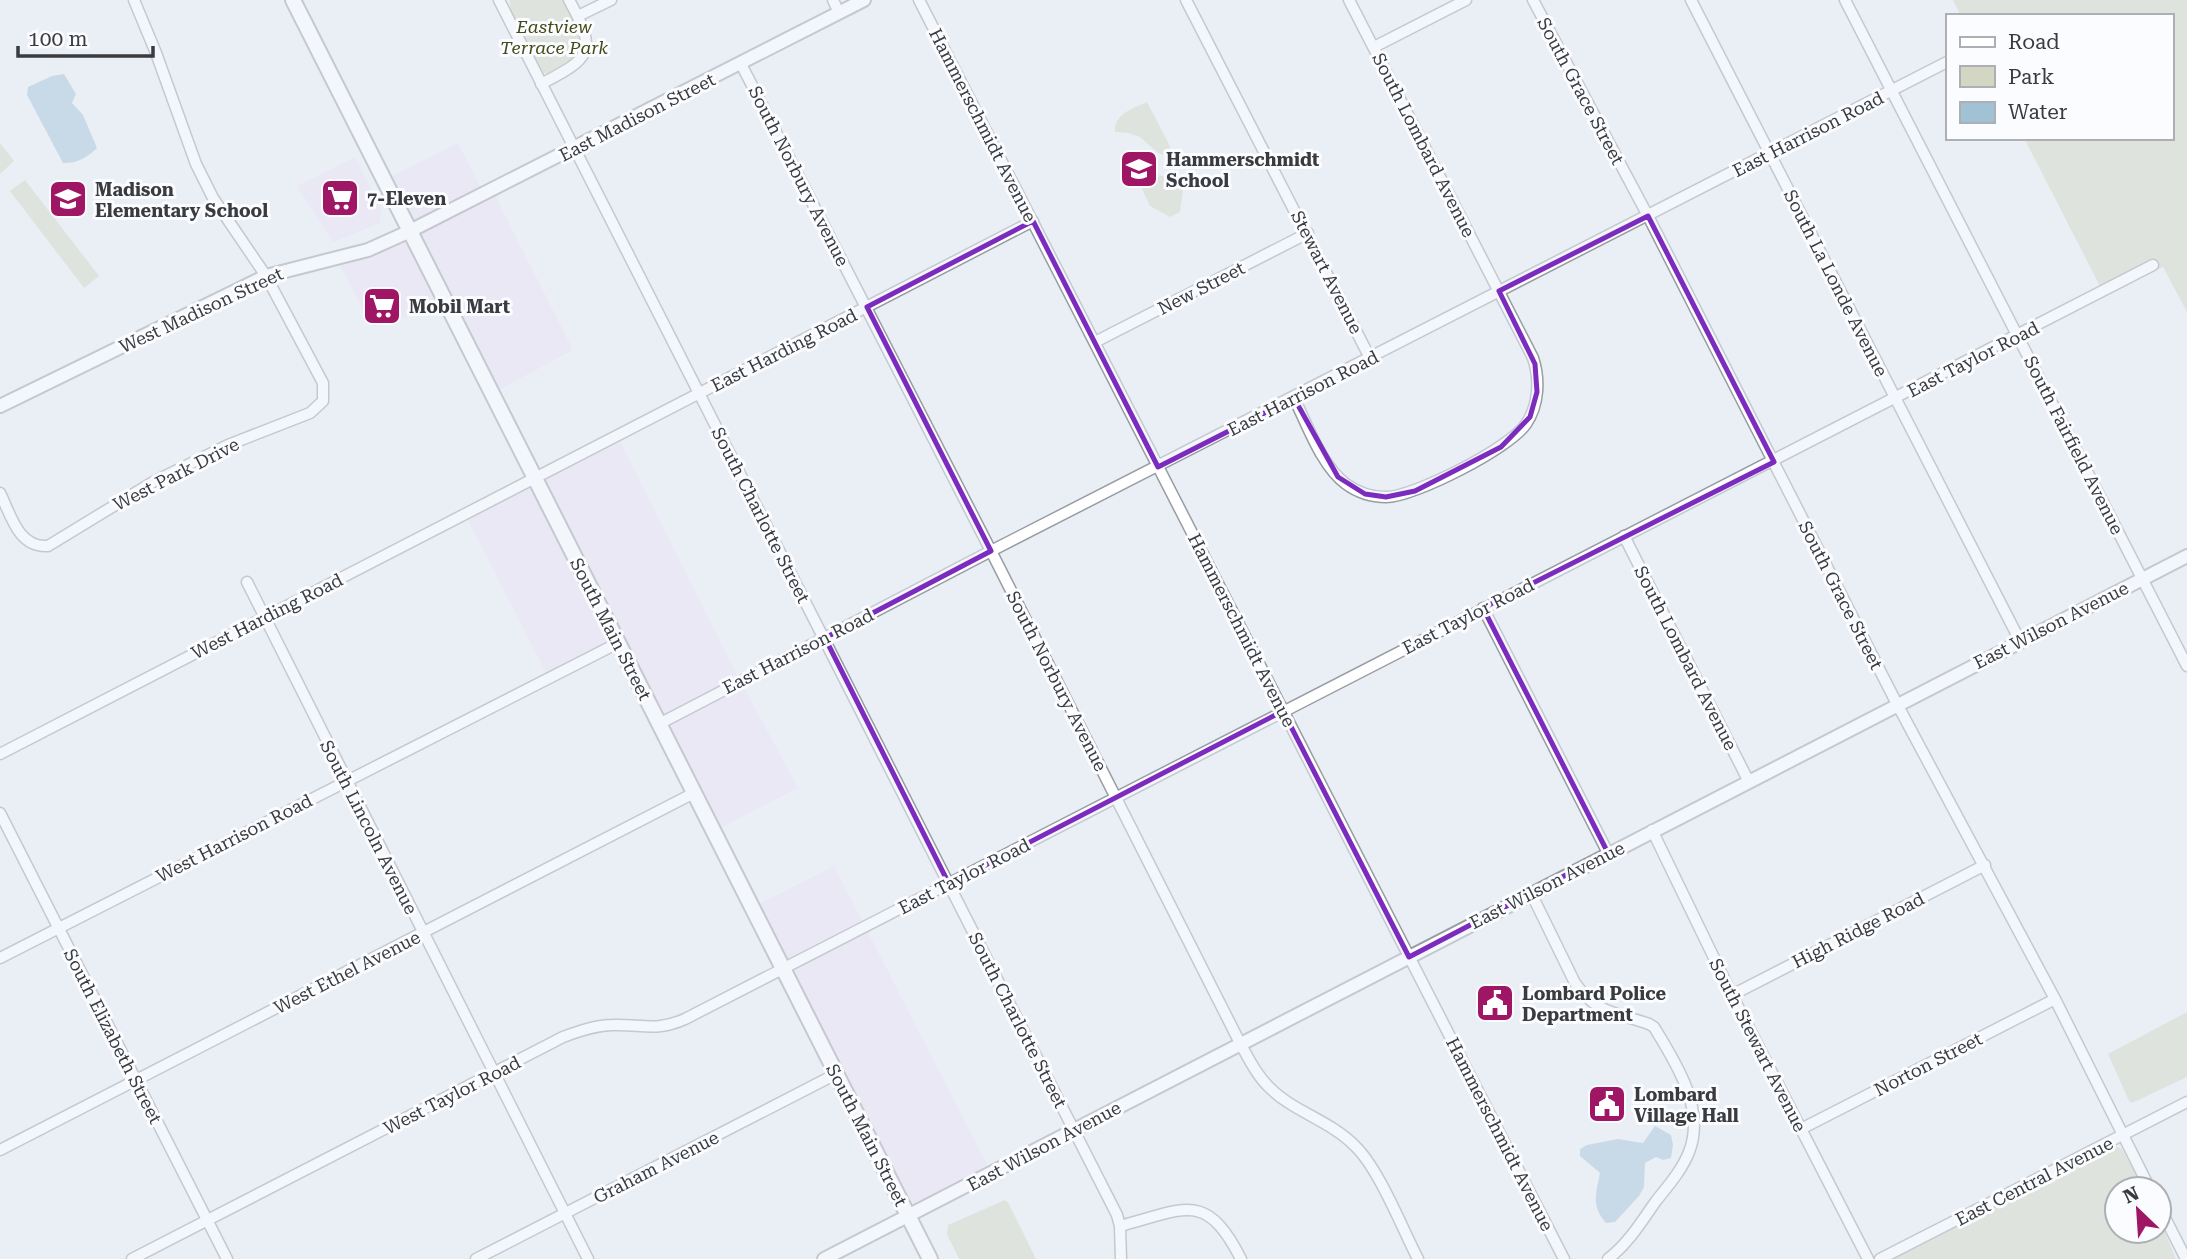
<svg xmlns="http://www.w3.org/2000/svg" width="2187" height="1259" font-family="'Roboto Serif',serif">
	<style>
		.commercial { fill: #ebe0f4 }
		.green { fill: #d2d6c2 }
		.water { fill: #a1c2d5 }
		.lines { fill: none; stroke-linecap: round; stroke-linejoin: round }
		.minor-casing { stroke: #989ca3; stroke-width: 13 }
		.tertiary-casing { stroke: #989ca3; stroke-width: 16 }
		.secondary-casing { stroke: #989ca3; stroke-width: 18 }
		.minor { stroke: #fff; stroke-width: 10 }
		.tertiary { stroke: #fff; stroke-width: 12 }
		.secondary { stroke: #fff; stroke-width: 14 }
		.marked { fill: none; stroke: #7b2cbf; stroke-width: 5; stroke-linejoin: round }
		.labels { text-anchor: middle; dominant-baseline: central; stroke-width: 6; stroke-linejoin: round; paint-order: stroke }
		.park-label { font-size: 18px; font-style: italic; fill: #444b17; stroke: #fafcff }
		.street-label { font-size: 18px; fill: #3a3b3e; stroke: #fafcff }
		.poi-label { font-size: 18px; font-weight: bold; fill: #3a3b3e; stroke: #fafcff; text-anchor: start }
	</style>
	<rect width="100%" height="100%" fill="#eaeff6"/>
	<g class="commercial">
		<path d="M458,143L483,192L411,228L388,178Z"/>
		<path d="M355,157L381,209L380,223L333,242L297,186Z"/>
		<path d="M494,193L573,350L495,392L415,235Z"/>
		<path d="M404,239L439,305L373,327L338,262Z"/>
		<path d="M619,439L734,669L798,788L718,829L540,480Z"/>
		<path d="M529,476L614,648L550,681L463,510Z"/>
		<path d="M834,866L990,1170L909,1212L755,906Z"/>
	</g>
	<g class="green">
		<path d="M509,0H565C573,16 593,46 574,61C567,67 557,71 549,75L543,72L511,10Z"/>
		<path d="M1953,0H2187V312L2163,267L2105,296L2024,138H2171V16H1961Z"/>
		<path d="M1147,102L1170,146L1169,152L1163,155L1158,153L1140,137L1128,133L1115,132C1114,114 1132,109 1147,102Z"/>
		<path d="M0,143L14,161L0,174Z"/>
		<path d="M1157,175L1178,178L1183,190L1180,212L1170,217L1150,206L1142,189L1144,181Z"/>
		<path d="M25,180L99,276L84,288L10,191Z"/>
		<path d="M2187,1012V1077L2132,1103L2129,1101L2108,1054Z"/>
		<path d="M2116,1146L2122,1149L2144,1189H2117V1231H2159V1226H2162L2176,1259H1893Z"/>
		<path d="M1005,1200L1009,1204L1036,1259H959L947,1234L948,1225Z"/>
	</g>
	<g class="water">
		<path d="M64,74L76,94L72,103L83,115L97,148C88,157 76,164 63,163L27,95L28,87L52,76Z"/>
		<path d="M1655,1126L1671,1135L1673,1145L1671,1158L1663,1160L1656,1157L1645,1163L1644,1187L1639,1196L1615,1222L1606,1223C1591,1206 1596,1193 1600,1173L1580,1156V1149L1587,1145L1618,1139L1643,1143Z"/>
	</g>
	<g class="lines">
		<defs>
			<g id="minor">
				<path d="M499,0L1117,1215L1120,1226L1121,1259"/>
				<path d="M833,0L839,13"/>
				<path d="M919,0L1564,1259"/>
				<path d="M1186,0L1370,358"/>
				<path d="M1533,0L1648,216L1897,704L2055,999L2150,1189"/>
				<path d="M1691,0L2020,641"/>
				<path d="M1845,0L2187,666"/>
				<path d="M578,16L611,0"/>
				<path d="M1374,47L1466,0"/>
				<path d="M741,64L991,551L1240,1043C1249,1059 1257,1076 1270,1088C1294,1112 1331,1121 1355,1146C1379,1169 1402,1228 1418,1259"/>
				<path d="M541,84C591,58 598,52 569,0"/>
				<path d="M1095,342L1308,233"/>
				<path d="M1294,398C1307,424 1322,467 1346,484C1357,492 1372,497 1386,497C1414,497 1510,448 1526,424C1539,405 1540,379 1533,358L1349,0"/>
				<path d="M0,493C11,515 18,548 48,546L153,482L228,445L310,413L323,401V383L266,276L213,198L196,164L156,53L134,0"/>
				<path d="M1624,536L1748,780"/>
				<path d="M247,582L588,1259"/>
				<path d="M1483,608L1608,853"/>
				<path d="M659,724L991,551L1947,62"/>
				<path d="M0,754L1033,221"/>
				<path d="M0,813L227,1259"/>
				<path d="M1652,830L1732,995L1868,1259"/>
				<path d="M1531,893L1575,983C1597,1014 1615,1012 1649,1024L1654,1027C1676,1063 1706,1109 1689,1152C1682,1170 1668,1186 1656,1201C1642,1221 1628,1244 1608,1259"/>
				<path d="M0,958L618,643"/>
				<path d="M1732,995L1985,865"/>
				<path d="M1801,1129L2055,999"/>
				<path d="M0,1150L694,793"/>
				<path d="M2159,1206L2186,1259"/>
				<path d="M1120,1226C1185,1209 1206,1190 1241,1259"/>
				<path d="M132,1259L563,1037C579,1031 596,1025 613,1025C642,1024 656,1032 685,1019L2153,265"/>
				<path d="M476,1259L836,1074"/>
				<path d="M1880,1259L2187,1102"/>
			</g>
			<g id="tertiary">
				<path d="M0,406L266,276L368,250L408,232L864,0"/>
				<path d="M824,1259L2187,556"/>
			</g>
			<path id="secondary" d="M293,0L930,1259"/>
		</defs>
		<use href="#minor" class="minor-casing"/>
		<use href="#tertiary" class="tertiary-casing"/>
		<use href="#secondary" class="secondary-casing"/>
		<use href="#minor" class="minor"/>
		<use href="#tertiary" class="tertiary"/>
		<use href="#secondary" class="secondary"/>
	</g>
	<path d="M0 0H2187V1259H0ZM1648,216L1774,462L1483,608L1608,853L1409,957L1283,711L949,884L825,638L991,551L867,307L1033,221L1158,467L1294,398L1338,477L1365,494L1386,497L1415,491L1501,447L1530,417L1537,392L1535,364L1499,291Z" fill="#eaeff6" fill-opacity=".55" fill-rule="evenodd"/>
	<path class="marked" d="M1648,216L1774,462L1483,608L1608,853L1409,957L1283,711L949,884L825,638L991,551L867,307L1033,221L1158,467L1294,398L1338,477L1365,494L1386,497L1415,491L1501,447L1530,417L1537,392L1535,364L1499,291Z"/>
	<defs>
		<symbol id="school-square" viewBox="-11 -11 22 22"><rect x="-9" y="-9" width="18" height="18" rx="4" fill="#9e1664" stroke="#fafcff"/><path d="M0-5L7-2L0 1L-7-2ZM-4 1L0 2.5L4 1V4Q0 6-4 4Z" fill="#fff"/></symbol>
		<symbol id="supermarket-square" viewBox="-11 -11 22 22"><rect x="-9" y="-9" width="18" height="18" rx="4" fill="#9e1664" stroke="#fafcff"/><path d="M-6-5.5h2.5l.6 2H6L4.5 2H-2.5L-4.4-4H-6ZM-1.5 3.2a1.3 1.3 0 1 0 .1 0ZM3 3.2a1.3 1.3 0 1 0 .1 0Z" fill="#fff"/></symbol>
		<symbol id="civic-square" viewBox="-11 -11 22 22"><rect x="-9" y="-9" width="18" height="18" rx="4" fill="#9e1664" stroke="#fafcff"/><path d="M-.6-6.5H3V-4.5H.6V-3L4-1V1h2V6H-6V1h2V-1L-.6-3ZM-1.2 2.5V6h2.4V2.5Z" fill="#fff"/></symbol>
	</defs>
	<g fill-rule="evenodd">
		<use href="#school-square" x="1117" y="147" width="44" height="44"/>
		<use href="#supermarket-square" x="318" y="176" width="44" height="44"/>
		<use href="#school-square" x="46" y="177" width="44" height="44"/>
		<use href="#supermarket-square" x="360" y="284" width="44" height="44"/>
		<use href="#civic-square" x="1473" y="981" width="44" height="44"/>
		<use href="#civic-square" x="1585" y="1082" width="44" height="44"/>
	</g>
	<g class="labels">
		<g class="park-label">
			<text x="554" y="26">Eastview<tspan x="554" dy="21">Terrace Park</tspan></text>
		</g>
		<g class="street-label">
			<text transform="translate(1581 91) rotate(62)">South Grace Street</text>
			<text transform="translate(637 117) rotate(-27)">East Madison Street</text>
			<text transform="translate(983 125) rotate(63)">Hammerschmidt Avenue</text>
			<text transform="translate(1808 134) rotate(-27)">East Harrison Road</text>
			<text transform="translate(1424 145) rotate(63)">South Lombard Avenue</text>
			<text transform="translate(799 176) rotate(63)">South Norbury Avenue</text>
			<text transform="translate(1327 272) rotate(63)">Stewart Avenue</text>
			<text transform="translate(1836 283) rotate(63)">South La Londe Avenue</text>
			<text transform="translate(1201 288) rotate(-27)">New Street</text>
			<text transform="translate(201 310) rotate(-25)">West Madison Street</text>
			<text transform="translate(784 350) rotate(-27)">East Harding Road</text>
			<text transform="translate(1973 359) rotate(-27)">East Taylor Road</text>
			<text transform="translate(1303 393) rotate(-27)">East Harrison Road</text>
			<text transform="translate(2074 445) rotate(63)">South Fairfield Avenue</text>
			<text transform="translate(176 474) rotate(-27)">West Park Drive</text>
			<text transform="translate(761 515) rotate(63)">South Charlotte Street</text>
			<text transform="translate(1841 595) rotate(63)">South Grace Street</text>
			<text transform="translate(267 616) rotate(-27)">West Harding Road</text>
			<text transform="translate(1468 616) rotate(-27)">East Taylor Road</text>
			<text transform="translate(2051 625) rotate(-27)">East Wilson Avenue</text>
			<text transform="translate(611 629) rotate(63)">South Main Street</text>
			<text transform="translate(1242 630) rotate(63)">Hammerschmidt Avenue</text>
			<text transform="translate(798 651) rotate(-27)">East Harrison Road</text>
			<text transform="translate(1686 658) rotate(63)">South Lombard Avenue</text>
			<text transform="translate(1057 681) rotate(63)">South Norbury Avenue</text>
			<text transform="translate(369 827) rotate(63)">South Lincoln Avenue</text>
			<text transform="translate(234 838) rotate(-27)">West Harrison Road</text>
			<text transform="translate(964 876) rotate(-27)">East Taylor Road</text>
			<text transform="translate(1547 885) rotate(-27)">East Wilson Avenue</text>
			<text transform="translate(1858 930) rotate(-27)">High Ridge Road</text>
			<text transform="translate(347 972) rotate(-27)">West Ethel Avenue</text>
			<text transform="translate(1018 1020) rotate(63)">South Charlotte Street</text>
			<text transform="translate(113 1036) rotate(63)">South Elizabeth Street</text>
			<text transform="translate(1758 1045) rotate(63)">South Stewart Avenue</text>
			<text transform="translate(1928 1064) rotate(-27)">Norton Street</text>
			<text transform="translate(452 1095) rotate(-27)">West Taylor Road</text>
			<text transform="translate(1500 1134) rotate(63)">Hammerschmidt Avenue</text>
			<text transform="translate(867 1135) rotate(63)">South Main Street</text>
			<text transform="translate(1044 1146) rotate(-28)">East Wilson Avenue</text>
			<text transform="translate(656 1167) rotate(-27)">Graham Avenue</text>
			<text transform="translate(2034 1181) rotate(-27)">East Central Avenue</text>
		</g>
		<g class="poi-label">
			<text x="1166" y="159">Hammerschmidt<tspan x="1166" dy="21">School</tspan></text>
			<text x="95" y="189">Madison<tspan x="95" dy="21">Elementary School</tspan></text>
			<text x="367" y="198">7-Eleven</text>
			<text x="409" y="306">Mobil Mart</text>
			<text x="1522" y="993">Lombard Police<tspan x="1522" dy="21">Department</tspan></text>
			<text x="1634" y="1094">Lombard<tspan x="1634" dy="21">Village Hall</tspan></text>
		</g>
	</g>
	<rect x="1946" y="14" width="228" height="126" fill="#fafcff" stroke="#adafb2" stroke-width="2"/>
	<rect x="1960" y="37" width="35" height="10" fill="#ffffff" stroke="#adafb2" stroke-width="2"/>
	<text x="2008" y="49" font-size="21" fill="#3a3b3e">Road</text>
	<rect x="1960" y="66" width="35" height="21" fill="#d2d6c2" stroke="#adafb2" stroke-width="2"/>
	<text x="2008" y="84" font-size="21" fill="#3a3b3e">Park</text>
	<rect x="1960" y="102" width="35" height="21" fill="#a1c2d5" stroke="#adafb2" stroke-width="2"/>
	<text x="2008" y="119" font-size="21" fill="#3a3b3e">Water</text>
	<g transform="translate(2138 1210) rotate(335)"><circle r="33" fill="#fafcff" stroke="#adafb2" stroke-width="2"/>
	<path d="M0-5L12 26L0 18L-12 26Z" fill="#9e1664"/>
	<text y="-10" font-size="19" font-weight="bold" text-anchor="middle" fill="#3a3b3e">N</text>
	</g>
	<path d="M18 46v10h135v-10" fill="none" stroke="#3a3b3e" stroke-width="3.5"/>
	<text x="28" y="46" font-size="21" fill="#3a3b3e" stroke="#fafcff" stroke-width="5" paint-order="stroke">100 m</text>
</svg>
